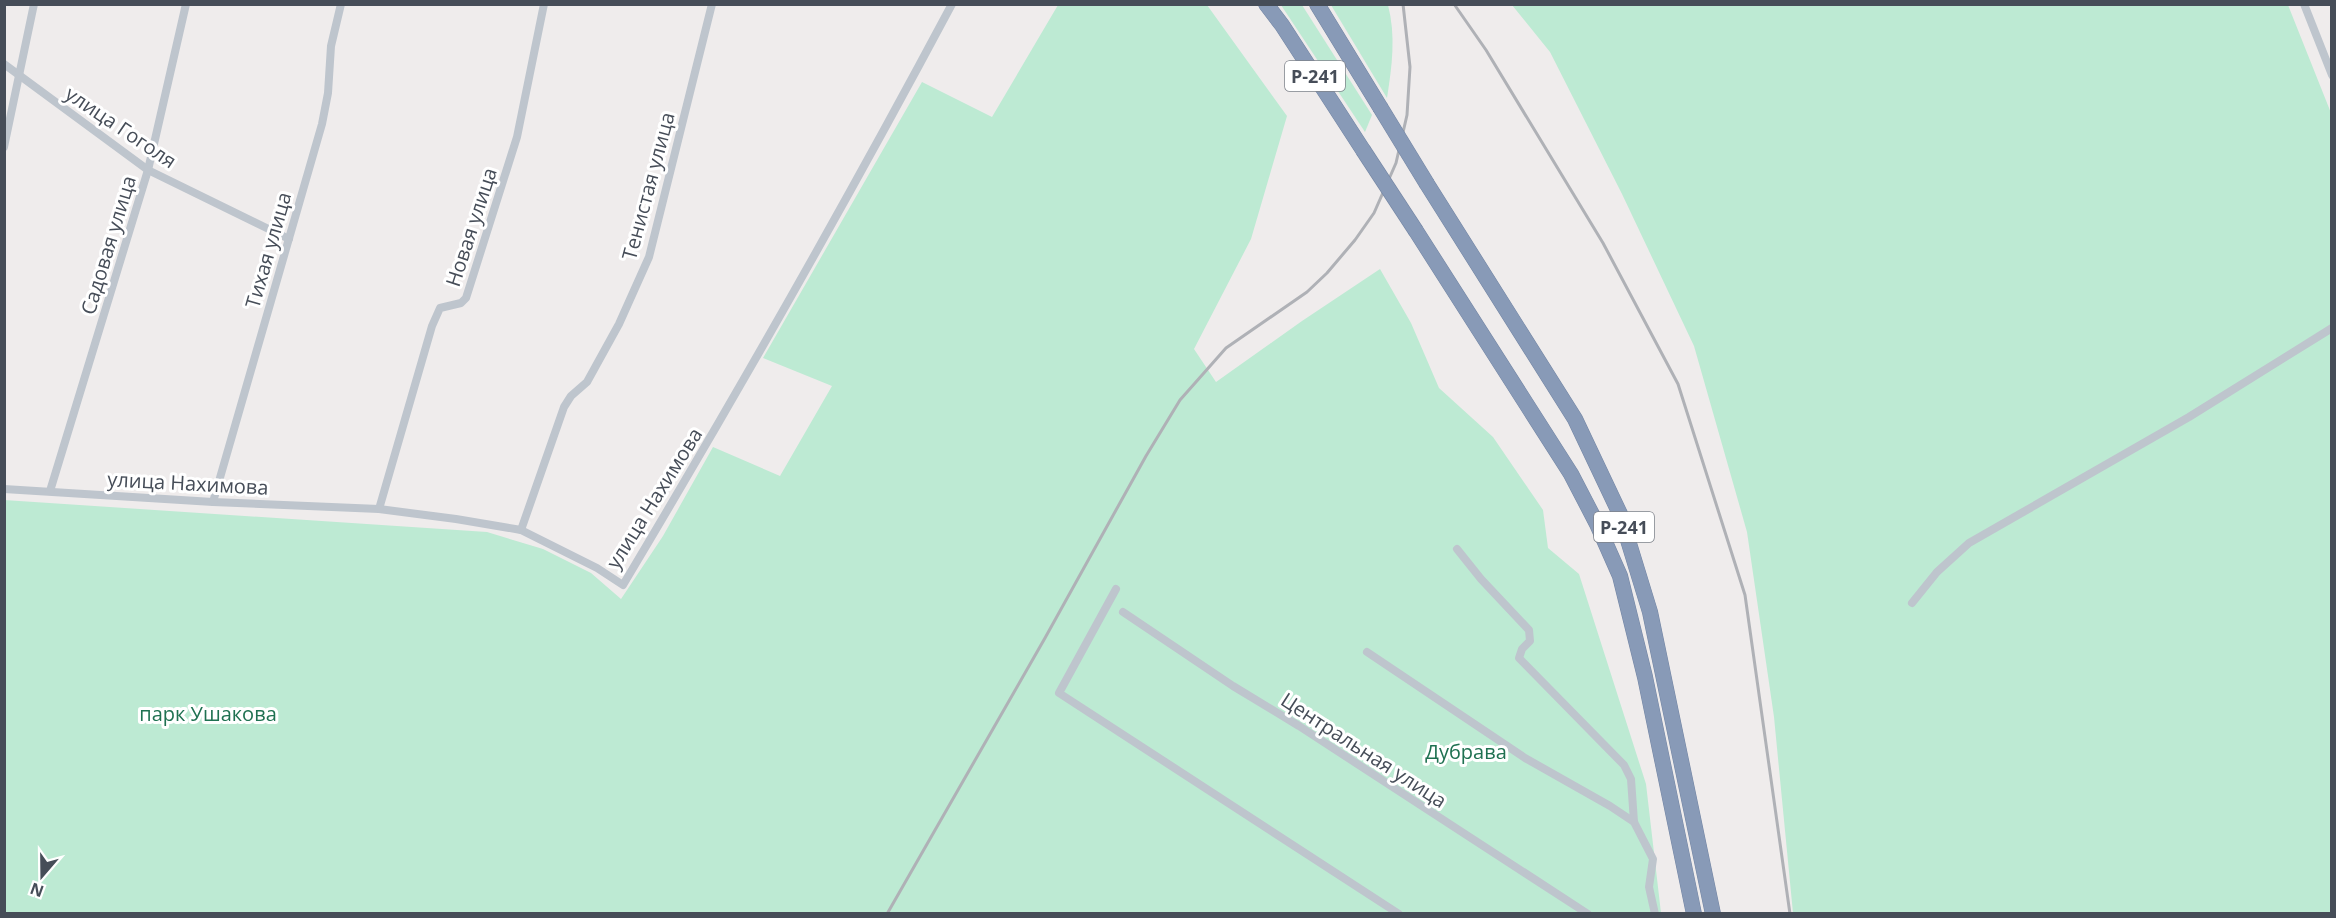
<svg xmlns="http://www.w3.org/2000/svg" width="2336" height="918" font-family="'Open Sans',sans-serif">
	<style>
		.green { fill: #bdead3 }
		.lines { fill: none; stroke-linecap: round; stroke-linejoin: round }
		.highway-casing { stroke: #7385a3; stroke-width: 16 }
		.street { stroke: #bec5cd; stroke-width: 8 }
		.highway { stroke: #889ab7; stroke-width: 15 }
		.rail { stroke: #afb1b6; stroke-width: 3 }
		.highway-bridge-casing { stroke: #7385a3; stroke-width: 16; stroke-linecap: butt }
		.highway-bridge { stroke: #889ab7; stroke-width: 15 }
		.labels { text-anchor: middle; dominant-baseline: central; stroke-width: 6; stroke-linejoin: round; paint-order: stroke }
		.shield { fill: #fff; stroke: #7e828a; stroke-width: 1.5 }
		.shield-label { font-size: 18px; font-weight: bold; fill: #464d58 }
		.street-label { font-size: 20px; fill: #464d58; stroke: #fff }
		.park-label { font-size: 20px; fill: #1f7151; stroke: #fff }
	</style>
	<rect width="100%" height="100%" fill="#efecec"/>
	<g class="green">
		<path d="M1058,5H1207L1287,116L1251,239L1194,349L1216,382L1302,321L1380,269L1411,323L1439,388L1493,437L1543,510L1548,548L1579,574L1646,784L1661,913H5L4,500L487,532L543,549L591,573L621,599L663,536L713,447L780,476L832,386L763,358L922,82L992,117Z"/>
		<path d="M1281,5H1302L1372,115L1365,132Z"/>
		<path d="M1331,5H1388C1396,36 1392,66 1387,98Z"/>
		<path d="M1512,5H2288L2331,113V913H1793L1774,717L1747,532L1694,346L1622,194L1550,52Z"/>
	</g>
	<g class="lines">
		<defs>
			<g id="highway">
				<path d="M1266,4L1282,25L1363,150"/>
				<path d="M1317,4L1380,107"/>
				<path d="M1427,184L1575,419L1620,514L1650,612L1713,914"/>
				<path d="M1416,231L1571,474L1597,524L1620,576L1645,677L1694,914"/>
			</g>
		</defs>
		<use href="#highway" class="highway-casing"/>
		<g class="street">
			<path d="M2304,4L2332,75"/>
			<path d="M4,64L148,170L289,239"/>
			<path d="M4,147L34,4"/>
			<path d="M4,489L213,502L379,509L456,519L521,530L597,568L623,585C737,394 847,201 952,4"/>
			<path d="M50,491L148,170L186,4"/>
			<path d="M213,502L322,124L328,93L331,46L341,4"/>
			<path d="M379,509L432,326L440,308L461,303L466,298L517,137L544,4"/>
			<path d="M521,530L564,407L571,396L587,382L619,324L649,257L712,4"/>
			<path d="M1457,549L1481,579L1529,630L1530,641L1522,649L1519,658L1624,765L1631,779L1634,822L1653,859L1649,887L1655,914"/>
			<path d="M1116,589L1059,693L1399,914"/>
			<path d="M1912,603L1937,572L1969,543L2189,417L2332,328"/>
			<path d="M1123,612L1233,686L1299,726L1588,914"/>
			<path d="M1367,652L1525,758L1610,806L1634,822"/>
		</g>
		<use href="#highway" class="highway"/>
		<g class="rail">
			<path d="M1454,4L1486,50L1603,243L1678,384L1745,595L1790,914"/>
			<path d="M887,914L1045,638L1146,456L1180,400L1226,348L1307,292L1327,273L1355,240L1374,213L1396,163L1407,115L1410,67L1403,4"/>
		</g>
		<defs>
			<g id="highway-bridge">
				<path d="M1380,107L1427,184"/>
				<path d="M1363,150L1416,231"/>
			</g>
		</defs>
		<use href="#highway-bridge" class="highway-bridge-casing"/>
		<use href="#highway-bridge" class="highway-bridge"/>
	</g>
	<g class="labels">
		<g class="shield">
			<rect x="1285" y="61" width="60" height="30" rx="4.5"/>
			<rect x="1594" y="512" width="60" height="30" rx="4.5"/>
		</g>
		<g class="shield-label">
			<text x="1315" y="76">Р-241</text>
			<text x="1624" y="527">Р-241</text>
		</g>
		<g class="street-label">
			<text transform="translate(121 127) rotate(34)">улица Гоголя</text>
			<text transform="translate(648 186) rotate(-75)">Тенистая улица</text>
			<text transform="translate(471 227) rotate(-72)">Новая улица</text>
			<text transform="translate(108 245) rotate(-73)">Садовая улица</text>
			<text transform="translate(268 250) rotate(-74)">Тихая улица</text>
			<text transform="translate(188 483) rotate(3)">улица Нахимова</text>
			<text transform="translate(654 498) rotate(-58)">улица Нахимова</text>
			<text transform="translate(1364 750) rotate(33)">Центральная улица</text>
		</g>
		<g class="park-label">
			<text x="208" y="713">парк Ушакова</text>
			<text x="1466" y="751">Дубрава</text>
		</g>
	</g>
	<rect width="2336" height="918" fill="none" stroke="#464d58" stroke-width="12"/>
	<g transform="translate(42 876) rotate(200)" stroke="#ffffff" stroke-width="4.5" paint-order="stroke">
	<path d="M0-4.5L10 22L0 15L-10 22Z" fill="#464d58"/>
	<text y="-9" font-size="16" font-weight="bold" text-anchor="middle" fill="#464d58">N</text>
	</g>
</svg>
